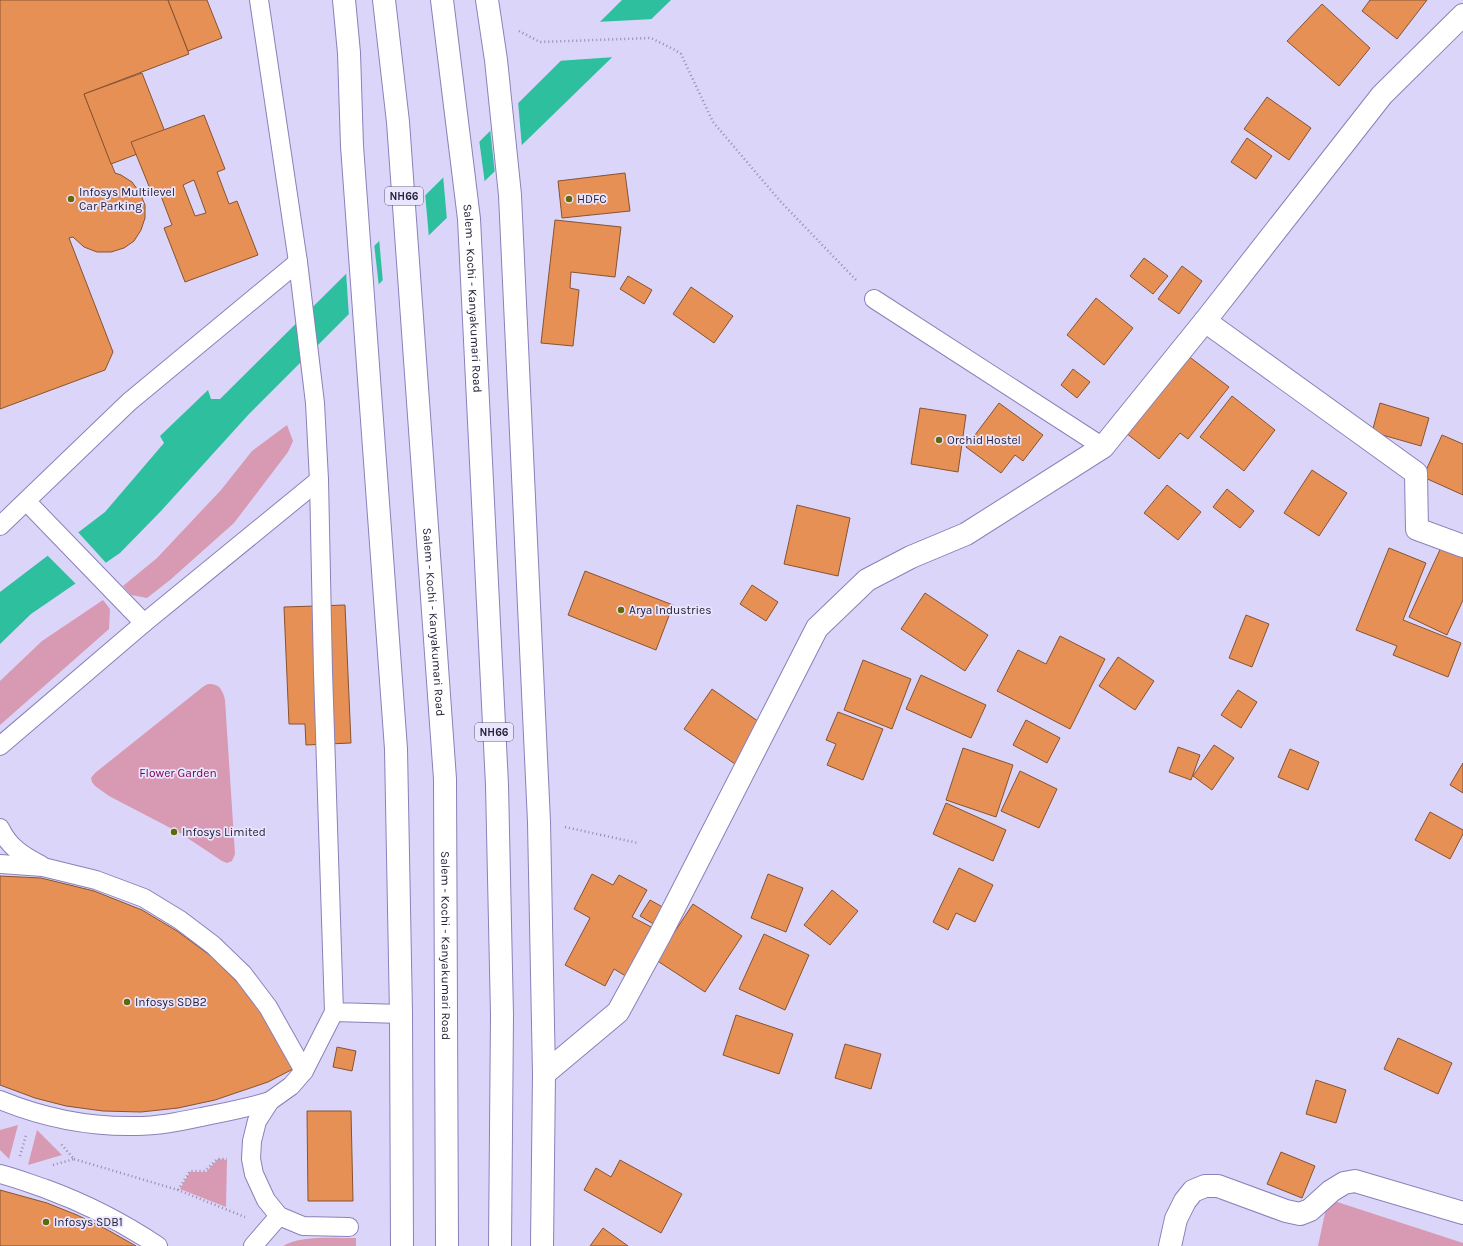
<svg xmlns="http://www.w3.org/2000/svg" width="1463" height="1246" font-family="Karla,sans-serif">
	<style>
		.green { fill: #d899b2 }
		.water { fill: #2ebf9e }
		.pier { fill: #dcd5fa }
		.building { fill: #e69056; stroke: #875330; fill-rule: evenodd }
		.lines { fill: none; stroke-linecap: round; stroke-linejoin: round }
		.lane-casing { stroke: #8b80b8; stroke-width: 20 }
		.street-casing { stroke: #8b80b8; stroke-width: 24 }
		.secondary-casing { stroke: #8b80b8; stroke-width: 24 }
		.highway-casing { stroke: #8b80b8; stroke-width: 24 }
		.path { stroke: #928cab; stroke-width: 2.5; stroke-dasharray: 1 3; stroke-linecap: butt }
		.lane { stroke: #fff; stroke-width: 18 }
		.street { stroke: #fff; stroke-width: 22 }
		.secondary { stroke: #fff; stroke-width: 22 }
		.highway { stroke: #fff; stroke-width: 22 }
		.poi-dot { fill: #636808; stroke: #e9e5fe; stroke-width: 1.5 }
		.labels { text-anchor: middle; dominant-baseline: central; stroke-width: 3.5; stroke-linejoin: round; paint-order: stroke }
		.shield { fill: #e9e5fe; stroke: #615c74; stroke-width: 1 }
		.shield-label { font-size: 11px; font-weight: bold; fill: #272239 }
		.poi-label { font-size: 12px; fill: #272239; stroke: #e9e5fe; text-anchor: start }
		.street-label { font-size: 12px; fill: #272239; stroke: #e9e5fe }
		.park-label { font-size: 12px; fill: #7a0049; stroke: #e9e5fe }
	</style>
	<rect width="100%" height="100%" fill="#dcd5fa"/>
	<g class="green">
		<path d="M287,425L293,441L288,452L234,523L170,580L147,598L131,595L123,586L157,558L221,490L252,451Z"/>
		<path d="M103,600L110,609L109,629L0,725V681L42,641Z"/>
		<path d="M208,684C219,683 223,690 225,700L235,854L232,861L227,863L222,861L180,833L109,796L95,786L92,782L91,778L95,773L204,686Z"/>
		<path d="M18,1125L9,1159L0,1150V1130Z"/>
		<path d="M37,1130L62,1155L28,1165Z"/>
		<path d="M218,1159L227,1160L226,1207L180,1189L190,1172H206Z"/>
		<path d="M1328,1199L1463,1243V1246H1318Z"/>
		<path d="M356,1238V1246H283C300,1235 336,1238 356,1238Z"/>
	</g>
	<path class="water" d="M622,0H671L386,277L249,414L161,511L120,553L31,614L0,644V592L105,512L164,443L160,436L208,390L211,399H220Z"/>
	<g class="pier">
		<path d="M654,19L615,57L557,61L596,22Z"/>
		<path d="M518,101L522,148L495,174L490,128Z"/>
		<path d="M479,139L485,184L447,220L443,175Z"/>
		<path d="M425,193L429,238L383,283L379,238Z"/>
		<path d="M374,243L379,287L349,317L346,271Z"/>
		<path d="M77,531L107,564L77,585L46,554Z"/>
	</g>
	<g class="building">
		<path d="M0,0H168L189,54L84,94L115,173L121,175L132,182L140,193L145,205V218L141,230L134,241L124,248L111,252H97L84,247L73,237L69,238L113,352L105,370L0,409Z"/>
		<path d="M168,0H207L222,38L188,51Z"/>
		<path d="M1370,0H1427L1397,39L1362,11Z"/>
		<path d="M1322,4L1370,48L1339,86L1287,41Z"/>
		<path d="M142,73L169,142L111,164L84,94Z"/>
		<path d="M1267,97L1311,128L1289,160L1244,129Z"/>
		<path d="M204,115L225,169L217,172L229,204L237,201L258,255L185,282L164,228L172,225L161,196L160,193L153,196L131,142ZM194,180L206,213L195,216L183,185Z"/>
		<path d="M1247,138L1272,156L1256,179L1231,162Z"/>
		<path d="M625,173L630,211L562,218L558,181Z"/>
		<path d="M555,220L621,227L615,277L571,272L570,288L579,290L573,346L541,343Z"/>
		<path d="M1144,258L1168,276L1153,294L1130,276Z"/>
		<path d="M1182,266L1202,281L1179,314L1158,299Z"/>
		<path d="M628,276L652,290L644,304L620,289Z"/>
		<path d="M691,287L733,316L714,343L673,314Z"/>
		<path d="M1096,298L1133,328L1104,365L1067,335Z"/>
		<path d="M1187,355L1229,387L1188,439L1180,433L1159,459L1126,433Z"/>
		<path d="M1073,369L1090,382L1077,398L1061,385Z"/>
		<path d="M1232,396L1275,430L1244,471L1200,437Z"/>
		<path d="M999,403L1043,435L1023,461L1015,455L1001,473L966,447Z"/>
		<path d="M1380,403L1429,418L1421,446L1372,432Z"/>
		<path d="M920,408L966,415L958,472L911,464Z"/>
		<path d="M1442,435L1463,444V495L1423,477Z"/>
		<path d="M1312,470L1347,493L1319,536L1284,513Z"/>
		<path d="M1167,485L1201,512L1178,540L1144,513Z"/>
		<path d="M1227,489L1254,511L1240,528L1213,507Z"/>
		<path d="M797,505L850,518L838,576L784,564Z"/>
		<path d="M1444,541L1463,550V600L1447,635L1409,617Z"/>
		<path d="M1389,548L1426,563L1403,620L1461,643L1448,677L1393,655L1397,646L1356,630Z"/>
		<path d="M585,571L673,605L656,650L568,615Z"/>
		<path d="M752,585L778,602L766,621L740,604Z"/>
		<path d="M925,593L988,635L965,671L901,629Z"/>
		<path d="M345,605L351,743L306,745L305,724H289L284,607Z"/>
		<path d="M1246,615L1269,624L1252,667L1229,658Z"/>
		<path d="M1060,636L1105,659L1070,729L997,691L1018,650L1046,664Z"/>
		<path d="M1118,657L1154,681L1135,710L1099,686Z"/>
		<path d="M863,660L911,679L892,729L844,710Z"/>
		<path d="M921,675L986,705L971,738L906,709Z"/>
		<path d="M712,689L762,724L735,764L684,729Z"/>
		<path d="M1238,690L1257,702L1241,728L1221,715Z"/>
		<path d="M838,712L883,729L863,780L827,765L836,744L826,740Z"/>
		<path d="M1026,720L1060,738L1047,763L1013,745Z"/>
		<path d="M1214,745L1234,758L1212,790L1193,776Z"/>
		<path d="M1178,747L1200,755L1191,780L1169,772Z"/>
		<path d="M963,748L1013,765L996,817L946,800Z"/>
		<path d="M1290,749L1319,762L1308,790L1278,777Z"/>
		<path d="M1463,763V793L1450,785Z"/>
		<path d="M1020,771L1057,789L1039,828L1001,811Z"/>
		<path d="M946,803L1006,830L993,861L933,834Z"/>
		<path d="M1430,812L1463,830V834L1450,859L1415,840Z"/>
		<path d="M959,868L993,885L975,922L956,913L948,930L933,922Z"/>
		<path d="M592,874L613,885L619,875L647,890L632,917L655,929L629,978L614,969L605,986L565,965L590,918L574,909Z"/>
		<path d="M768,874L803,888L786,932L751,918Z"/>
		<path d="M0,876L41,878L94,891L142,910L177,931L211,956L241,986L266,1019L293,1069L268,1082L215,1100L178,1108L141,1112L103,1111L66,1106L35,1098L0,1085Z"/>
		<path d="M832,890L858,911L830,945L804,925Z"/>
		<path d="M650,900L668,910L657,926L640,916Z"/>
		<path d="M693,904L742,936L705,992L656,960Z"/>
		<path d="M764,934L809,955L785,1010L739,989Z"/>
		<path d="M736,1015L793,1034L779,1074L723,1055Z"/>
		<path d="M1398,1038L1452,1063L1438,1094L1384,1069Z"/>
		<path d="M845,1044L881,1054L871,1089L835,1078Z"/>
		<path d="M337,1047L356,1051L352,1071L333,1067Z"/>
		<path d="M1316,1080L1346,1090L1336,1123L1306,1114Z"/>
		<path d="M307,1111H351L353,1201H308Z"/>
		<path d="M1281,1152L1315,1166L1302,1198L1267,1184Z"/>
		<path d="M620,1160L682,1194L661,1233L584,1190L596,1168L611,1177Z"/>
		<path d="M0,1190L47,1203L77,1215L106,1229L136,1246H0Z"/>
		<path d="M603,1228L628,1246H590Z"/>
	</g>
	<g class="lines">
		<defs>
			<g id="lane">
				<path d="M259,0L298,262L315,403L319,480L323,672L334,1012L401,1014"/>
				<path d="M874,299L1103,447"/>
				<path d="M27,502L144,623"/>
				<path d="M0,526L129,402L298,262"/>
				<path d="M0,746L144,623L319,480"/>
				<path d="M0,828C9,847 23,856 41,865"/>
				<path d="M0,864L43,867L96,880L144,898L180,920L213,945L243,974L268,1007L304,1071"/>
				<path d="M334,1012L304,1071L291,1086L270,1101L257,1121L252,1141L251,1159L254,1174L266,1200L279,1216L303,1226L349,1227"/>
				<path d="M0,1100C44,1118 89,1127 136,1126C162,1126 186,1120 211,1115C231,1111 251,1107 270,1101"/>
				<path d="M0,1174C16,1178 31,1184 46,1189C87,1204 122,1222 158,1246"/>
				<path d="M253,1246L279,1216"/>
			</g>
			<g id="street">
				<path d="M1205,321L1416,473L1417,529L1463,546"/>
				<path d="M544,1074L618,1012L660,935L817,628L867,580L911,557L966,534L1103,447L1205,321L1382,95L1463,15"/>
				<path d="M1170,1246L1176,1219L1185,1201L1193,1191L1205,1186H1218L1286,1211L1300,1214L1310,1210L1331,1191L1344,1183L1355,1181L1463,1213"/>
			</g>
			<g id="secondary">
				<path d="M344,0L349,53L352,146L396,749L401,1014L402,1246"/>
				<path d="M487,0L496,60L510,195L539,822L544,1074L542,1246"/>
			</g>
			<g id="highway">
				<path id="s1" d="M384,0L398,122L445,779L447,1246"/>
				<path id="s2" d="M442,0L469,219L497,785L502,1015L500,1246"/>
			</g>
		</defs>
		<use href="#lane" class="lane-casing"/>
		<use href="#street" class="street-casing"/>
		<use href="#secondary" class="secondary-casing"/>
		<use href="#highway" class="highway-casing"/>
		<g class="path">
			<path d="M519,31L540,42L651,38L675,50L681,54L713,122L781,202L857,281"/>
			<path d="M565,827L638,843"/>
			<path d="M20,1156L26,1135"/>
			<path d="M74,1159L178,1190L245,1217"/>
			<path d="M53,1165L74,1159L61,1144"/>
			<path d="M178,1190L190,1171H205L217,1159H227"/>
		</g>
		<use href="#lane" class="lane"/>
		<use href="#street" class="street"/>
		<use href="#secondary" class="secondary"/>
		<use href="#highway" class="highway"/>
	</g>
	<g class="poi-dot">
		<circle cx="71" cy="199" r="4"/>
		<circle cx="569" cy="199" r="4"/>
		<circle cx="939" cy="440" r="4"/>
		<circle cx="621" cy="610" r="4"/>
		<circle cx="174" cy="832" r="4"/>
		<circle cx="127" cy="1002" r="4"/>
		<circle cx="46" cy="1222" r="4"/>
	</g>
	<g class="labels">
		<g class="shield">
			<rect x="385" y="187" width="38" height="18" rx="3"/>
			<rect x="475" y="723" width="38" height="18" rx="3"/>
		</g>
		<g class="shield-label">
			<text x="404" y="196">NH66</text>
			<text x="494" y="732">NH66</text>
		</g>
		<g class="poi-label">
			<text x="79" y="192">Infosys Multilevel<tspan x="79" dy="14">Car Parking</tspan></text>
			<text x="577" y="199">HDFC</text>
			<text x="947" y="440">Orchid Hostel</text>
			<text x="629" y="610">Arya Industries</text>
			<text x="182" y="832">Infosys Limited</text>
			<text x="135" y="1002">Infosys SDB2</text>
			<text x="54" y="1222">Infosys SDB1</text>
		</g>
		<g class="street-label">
			<text stroke="none"><textPath href="#s2" startOffset="300">Salem - Kochi - Kanyakumari Road</textPath></text>
			<text stroke="none"><textPath href="#s1" startOffset="624">Salem - Kochi - Kanyakumari Road</textPath></text>
			<text stroke="none"><textPath href="#s1" startOffset="948">Salem - Kochi - Kanyakumari Road</textPath></text>
		</g>
		<g class="park-label">
			<text x="178" y="773">Flower Garden</text>
		</g>
	</g>
</svg>
